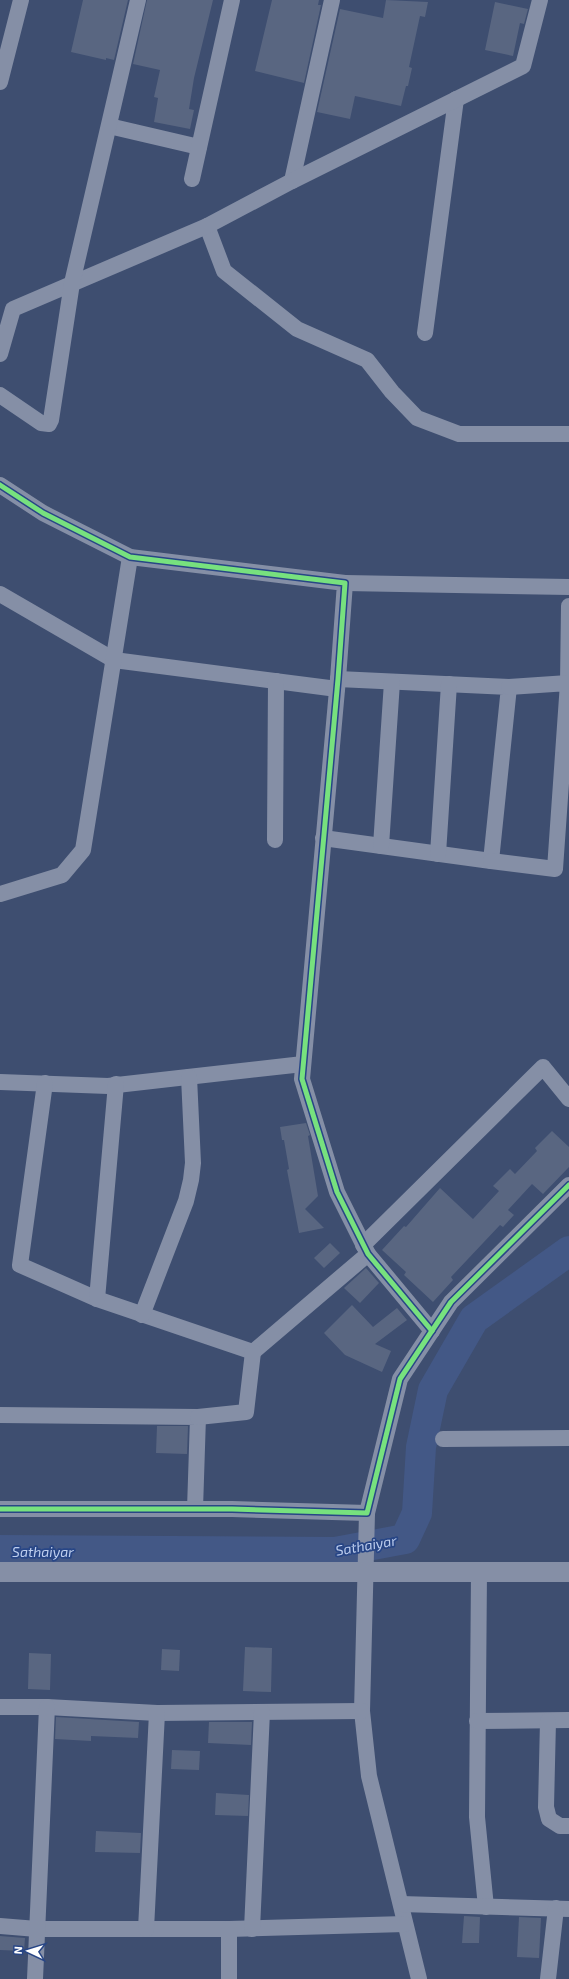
<svg xmlns="http://www.w3.org/2000/svg" width="569" height="1979" font-family="'Exo 2',sans-serif">
	<style>
		.lines { fill: none; stroke-linecap: round; stroke-linejoin: round }
		.river { stroke: #435886; stroke-width: 30 }
		.building { fill: #596681 }
		.minor { stroke: #858fa6; stroke-width: 16 }
		.tertiary { stroke: #858fa6; stroke-width: 20 }
		.cycleway-casing { stroke: #284686; stroke-width: 8 }
		.cycleway { stroke: #77e17e; stroke-width: 5 }
		.labels { text-anchor: middle; dominant-baseline: central; stroke-width: 3.5; stroke-linejoin: round; paint-order: stroke }
		.water-label { font-size: 14px; font-style: italic; fill: #bfcfef; stroke: #284686 }
	</style>
	<rect width="100%" height="100%" fill="#3e4e70"/>
	<g class="lines">
		<path class="river" d="M0,1550L335,1552L405,1539L417,1513L421,1447L433,1390L474,1319L569,1251"/>
	</g>
	<g class="building">
		<path d="M83,0H128L114,60L106,58V60L71,52Z"/>
		<path d="M147,0H213L194,78L189,109L194,110L190,129L154,122L158,98L154,97L160,70L133,64Z"/>
		<path d="M272,0H319L318,5H321L304,83L255,71Z"/>
		<path d="M386,0L428,2L425,17L420,16L409,67L412,68L408,86H406L401,106L355,96L350,119L317,112L340,9L383,18Z"/>
		<path d="M495,2L528,9L524,24L520,23L513,56L485,50Z"/>
		<path d="M306,1123L310,1135L308,1136L318,1196L305,1209L324,1228L299,1233L287,1170L289,1169L284,1140H282L280,1127Z"/>
		<path d="M552,1131L569,1147V1167L543,1194L532,1184L508,1210L514,1215L503,1227L500,1225L451,1277L453,1280L433,1302L404,1275L406,1272L382,1250L404,1226L406,1227L440,1188L473,1219L499,1191L493,1186L510,1169L515,1174L537,1151L535,1148Z"/>
		<path d="M330,1243L340,1253L324,1268L314,1258Z"/>
		<path d="M366,1268L379,1283L360,1303L344,1288Z"/>
		<path d="M352,1305L373,1327L397,1308L407,1320L375,1344L391,1351L382,1372L345,1355L324,1333Z"/>
		<path d="M157,1426H188L187,1454L156,1453Z"/>
		<path d="M245,1647L272,1648L271,1692L243,1691Z"/>
		<path d="M162,1649L180,1650L179,1671L161,1670Z"/>
		<path d="M29,1653L51,1654L50,1690L28,1689Z"/>
		<path d="M56,1717L139,1722L138,1738L91,1736V1741L55,1739Z"/>
		<path d="M209,1722H252L251,1745L208,1743Z"/>
		<path d="M172,1750L200,1751L199,1770L171,1769Z"/>
		<path d="M216,1793L249,1795L248,1816L215,1815Z"/>
		<path d="M96,1831L141,1833L140,1853L95,1852Z"/>
		<path d="M464,1916L480,1917L479,1943H462Z"/>
		<path d="M519,1917L541,1918L539,1958L517,1957Z"/>
		<path d="M0,1936L25,1938L24,1951L0,1950Z"/>
	</g>
	<g class="lines">
		<g class="minor">
			<path d="M0,82L21,0"/>
			<path d="M109,126L199,147"/>
			<path d="M192,179L232,0"/>
			<path d="M292,181L332,0"/>
			<path d="M207,226L224,271L297,329L367,360L392,392L417,418L459,434H569"/>
			<path d="M425,333L456,99"/>
			<path d="M0,354L13,309L207,226L292,181L523,66L540,0"/>
			<path d="M0,395L41,423L49,424L51,420L72,283L138,0"/>
			<path d="M0,485L43,513L130,557L345,583L338,679L302,1079L337,1192L368,1254L432,1331"/>
			<path d="M345,583L569,587"/>
			<path d="M0,594L114,660L337,689"/>
			<path d="M568,683L569,606"/>
			<path d="M323,838L491,861L509,687L338,679"/>
			<path d="M275,840L276,681"/>
			<path d="M381,846L392,682"/>
			<path d="M438,854L449,684"/>
			<path d="M491,861L555,869L568,683L509,687"/>
			<path d="M0,894L62,875L83,850L130,557"/>
			<path d="M0,1082L108,1086L303,1064"/>
			<path d="M45,1083L20,1265L97,1299L253,1352L368,1254"/>
			<path d="M363,1245L543,1067L569,1099"/>
			<path d="M97,1299L116,1084"/>
			<path d="M142,1315L186,1201L191,1180L193,1163L189,1077"/>
			<path d="M0,1415L198,1417L195,1509"/>
			<path d="M198,1417L246,1412L253,1352"/>
			<path d="M443,1439L569,1438"/>
			<path d="M0,1509H232L367,1513L400,1379L451,1302L569,1185"/>
			<path d="M367,1513L362,1711L369,1776L419,1979"/>
			<path d="M479,1572L477,1817L486,1907"/>
			<path d="M0,1707H47L157,1713L362,1711"/>
			<path d="M477,1721L569,1720"/>
			<path d="M548,1721L546,1807L549,1819L560,1826H569"/>
			<path d="M401,1904L569,1909"/>
			<path d="M0,1926L37,1929H229L405,1924"/>
			<path d="M146,1929L157,1713"/>
			<path d="M229,1929V1979"/>
			<path d="M252,1929L262,1712"/>
			<path d="M35,1979L47,1707"/>
			<path d="M548,1979L556,1908"/>
		</g>
		<path class="tertiary" d="M0,1572H569"/>
		<defs>
			<g id="cycleway">
				<path d="M0,485L43,513L130,557L345,583L338,679L302,1079L337,1192L368,1254L432,1331"/>
				<path d="M0,1509H232L367,1513L400,1379L451,1302L569,1185"/>
			</g>
		</defs>
		<use href="#cycleway" class="cycleway-casing"/>
		<use href="#cycleway" class="cycleway"/>
	</g>
	<g class="labels">
		<g class="water-label">
			<text transform="translate(366 1545) rotate(-10)">Sathaiyar</text>
			<text x="43" y="1551">Sathaiyar</text>
		</g>
	</g>
	<g transform="translate(28 1951) rotate(274)" stroke="#284686" stroke-width="3" paint-order="stroke">
	<path d="M0-3L7 15L0 10L-7 15Z" fill="#ffffff"/>
	<text y="-6" font-size="11" font-weight="bold" text-anchor="middle" fill="#ffffff">N</text>
	</g>
</svg>
